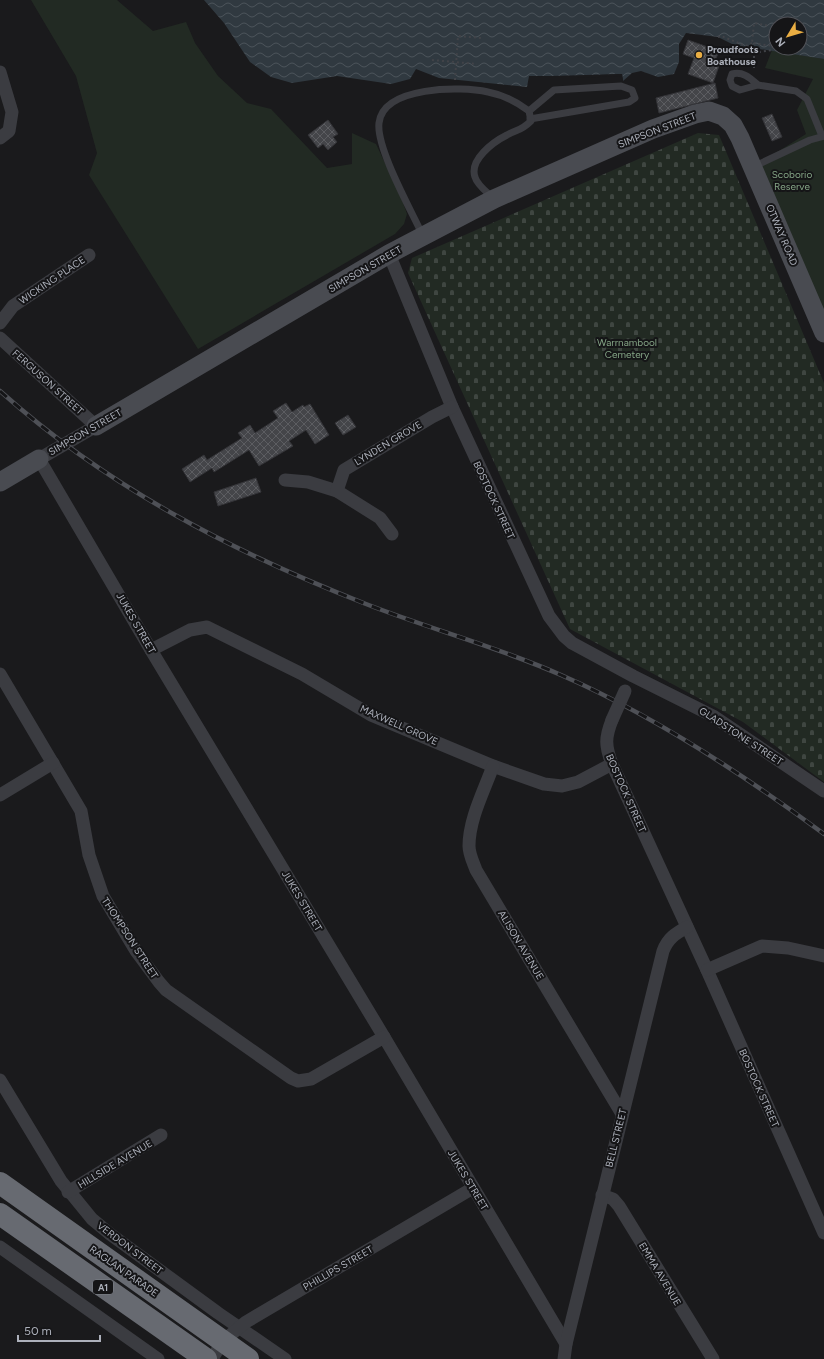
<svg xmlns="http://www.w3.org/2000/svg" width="824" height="1359" font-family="Figtree,sans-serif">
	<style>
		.cemetery { fill: url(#cemetery-stones) }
		.park { fill: #222a23 }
		.water { fill: url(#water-waves); fill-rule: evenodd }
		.pier { fill: #1a1a1c }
		.building { fill: url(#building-cross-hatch); stroke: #343438 }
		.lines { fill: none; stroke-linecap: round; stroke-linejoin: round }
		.path { stroke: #414348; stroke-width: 2; stroke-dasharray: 2 3; stroke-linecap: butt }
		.lane { stroke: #3b3c41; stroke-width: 7 }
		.street { stroke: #3b3c41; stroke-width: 13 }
		.secondary { stroke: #494b51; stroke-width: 19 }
		.highway { stroke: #676a71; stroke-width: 22 }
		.rail-casing { stroke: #4e5056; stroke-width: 4.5 }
		.rail { stroke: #151517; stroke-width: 3; stroke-dasharray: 9; stroke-linecap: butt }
		.street-bridge { stroke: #3b3c41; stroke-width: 13 }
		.poi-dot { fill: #eaae43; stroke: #151517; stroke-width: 1.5 }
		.labels { text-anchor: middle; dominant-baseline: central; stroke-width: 4; stroke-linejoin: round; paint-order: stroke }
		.shield { fill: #151517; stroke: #7f828a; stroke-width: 1 }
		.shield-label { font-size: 9px; font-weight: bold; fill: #adb1bb }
		.poi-label { font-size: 10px; font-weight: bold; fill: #adb1bb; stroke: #151517; text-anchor: start }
		.street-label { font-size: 10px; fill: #adb1bb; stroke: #151517 }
		.park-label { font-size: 10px; fill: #85a586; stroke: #151517 }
	</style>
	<defs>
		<pattern id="cemetery-stones" width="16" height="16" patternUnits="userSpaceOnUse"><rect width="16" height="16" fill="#222a23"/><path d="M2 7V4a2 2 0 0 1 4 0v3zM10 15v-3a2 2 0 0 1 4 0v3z" fill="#3f4641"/></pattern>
		<pattern id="water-waves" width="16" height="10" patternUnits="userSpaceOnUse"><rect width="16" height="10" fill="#303940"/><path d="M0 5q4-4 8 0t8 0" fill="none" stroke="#4b535a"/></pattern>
		<pattern id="building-cross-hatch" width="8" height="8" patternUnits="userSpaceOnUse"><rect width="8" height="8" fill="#444549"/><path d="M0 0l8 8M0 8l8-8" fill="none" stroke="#5c5d61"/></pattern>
	</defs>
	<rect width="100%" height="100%" fill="#1a1a1c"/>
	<path class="cemetery" d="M698,133L719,135L824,383V782L743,722L570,629L408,273L412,258Z"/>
	<g class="park">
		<path d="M31,0H117L153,31L186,22L195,43L218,76L247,103L271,109L327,168L352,164V133L376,144L401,197L407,214L404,224L395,234L198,349L89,175L97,153L76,76Z"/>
		<path d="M772,50L824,59V333L753,167L806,134L797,110L813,79L765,68Z"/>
	</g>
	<path class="water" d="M204,0H824V59L734,45L718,37L686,33L679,44V62L674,74L658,77L641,71L632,73L623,81L622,74L577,76H529L527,87L439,78L416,69L410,79L391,84L337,76L292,83L271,77L250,62L224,23ZM776,24H800V48H776Z"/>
	<path class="pier" d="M622,74L623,81H621V76L577,78H551V76Z"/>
	<g class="building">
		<path d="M688,40L719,51L715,61L720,63L713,83L688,74L694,58L683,54Z"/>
		<path d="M715,83L718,98L659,113L656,98Z"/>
		<path d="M772,114L782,137L772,141L762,118Z"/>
		<path d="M328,120L338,134L333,137L337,142L328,150L323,144L318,148L308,135Z"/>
		<path d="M286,403L292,412L303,405L304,407L310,404L329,435L315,444L306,430L289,441L293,446L259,466L249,450L214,472L212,468L190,482L182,469L204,455L207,460L242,438L238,433L250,425L255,433L278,418L273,411Z"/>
		<path d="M348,415L356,427L343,435L335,423Z"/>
		<path d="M256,478L261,492L218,506L214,492Z"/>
	</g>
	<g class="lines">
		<g class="path">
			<path d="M718,37L721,36L746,46L752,43"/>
			<path d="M432,60L477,64"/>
			<path d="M754,68V53L772,50L773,46L752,43L754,23L770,26"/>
			<path d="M455,80L458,36L482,38"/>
		</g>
		<g class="lane">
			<path d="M758,85C750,78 743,71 732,74L730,80L732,86L740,90L758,85L796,91L807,99L822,136"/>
			<path d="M529,111L554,90L621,86L632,90L635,98L629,102L530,119"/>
			<path d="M753,167L810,140L824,136"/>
			<path d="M423,236C411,210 376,148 379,123C383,86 461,86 488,92C504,95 517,102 529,111L531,121C521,131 518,129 507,135C493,142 469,160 475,177C477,185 488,193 493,198"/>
		</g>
		<g class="street">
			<path d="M0,72L12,112L9,131L0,138"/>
			<path d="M389,254L452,407L549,616L564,636L572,643L633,676L713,716L824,791"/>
			<path d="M0,323L13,306L89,255"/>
			<path d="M0,338L96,426L39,459L151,650L384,1037L566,1344"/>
			<path d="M285,480L308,482L337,491"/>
			<path d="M392,534L380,518L337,491L344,470L432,417L452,407"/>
			<path d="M151,650L190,630L207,627L302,674L371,715L493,766L544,784L562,786L578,782L612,764"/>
			<path d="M0,674L81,811L89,855L103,896L136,951L159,982L166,990L291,1078L298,1081L311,1079L384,1037"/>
			<path d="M612,720C605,738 605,745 612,764L707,970L824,1233"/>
			<path d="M493,766C484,791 469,819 469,846C469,854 473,862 476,870L622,1114"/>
			<path d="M0,795L53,763"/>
			<path d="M707,970L762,946L788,948L824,956"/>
			<path d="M0,1080L61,1181L92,1219L110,1234L218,1313L285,1359"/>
			<path d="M68,1192L161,1135"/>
			<path d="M602,1195L613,1199L619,1206L713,1359"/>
			<path d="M0,1247L158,1359"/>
			<path d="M212,1359L223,1341L246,1322L473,1188"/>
			<path d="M564,1359L566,1344L663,951C668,938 675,934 687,927"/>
		</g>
		<g class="secondary">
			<path d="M96,426L389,254L494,199L653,129L695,114L709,111L723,116L733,125L740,138L824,333"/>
			<path d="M0,482L39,459"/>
		</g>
		<g class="highway">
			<path d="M0,1183L248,1359"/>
			<path d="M0,1214L206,1359"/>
		</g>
		<defs>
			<path id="rail" d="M0,391C107,487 233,552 366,604C430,629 498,647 561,675C653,715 744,775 824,834"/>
		</defs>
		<use href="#rail" class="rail-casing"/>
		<use href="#rail" class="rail"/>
		<path class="street-bridge" d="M612,720L625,691"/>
	</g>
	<circle class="poi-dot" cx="699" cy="55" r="4"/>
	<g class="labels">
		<rect class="shield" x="93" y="1280" width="20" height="14" rx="3"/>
		<g class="shield-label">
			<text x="103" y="1287">A1</text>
		</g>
		<g class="poi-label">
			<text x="707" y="49">Proudfoots<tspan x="707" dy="12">Boathouse</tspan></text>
		</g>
		<g class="street-label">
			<text transform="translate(657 130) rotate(-21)">SIMPSON STREET</text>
			<text transform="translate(782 235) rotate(67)">OTWAY ROAD</text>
			<text transform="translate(365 269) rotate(-30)">SIMPSON STREET</text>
			<text transform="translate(52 280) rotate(-34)">WICKING PLACE</text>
			<text transform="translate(48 382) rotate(42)">FERGUSON STREET</text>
			<text transform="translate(85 432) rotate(-30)">SIMPSON STREET</text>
			<text transform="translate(388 443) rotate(-31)">LYNDEN GROVE</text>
			<text transform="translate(494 500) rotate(65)">BOSTOCK STREET</text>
			<text transform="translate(136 623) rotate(60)">JUKES STREET</text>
			<text transform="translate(399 725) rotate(24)">MAXWELL GROVE</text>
			<text transform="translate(741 736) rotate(33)">GLADSTONE STREET</text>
			<text transform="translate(626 793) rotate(66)">BOSTOCK STREET</text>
			<text transform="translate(302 901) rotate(59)">JUKES STREET</text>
			<text transform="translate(130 938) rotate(57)">THOMPSON STREET</text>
			<text transform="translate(521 945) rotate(59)">ALISON AVENUE</text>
			<text transform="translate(759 1088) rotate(66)">BOSTOCK STREET</text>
			<text transform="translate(616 1138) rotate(-76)">BELL STREET</text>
			<text transform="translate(115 1164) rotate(-31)">HILLSIDE AVENUE</text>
			<text transform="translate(468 1180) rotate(59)">JUKES STREET</text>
			<text transform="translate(130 1248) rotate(37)">VERDON STREET</text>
			<text transform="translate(338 1268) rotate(-30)">PHILLIPS STREET</text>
			<text transform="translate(124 1271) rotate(35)">RAGLAN PARADE</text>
			<text transform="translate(660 1274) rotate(59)">EMMA AVENUE</text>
		</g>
		<g class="park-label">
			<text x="792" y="174">Scoborio<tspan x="792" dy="12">Reserve</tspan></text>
			<text x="627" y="342">Warrnambool<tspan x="627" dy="12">Cemetery</tspan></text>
		</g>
	</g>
	<g transform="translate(788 36) rotate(232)"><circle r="19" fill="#151517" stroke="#525359"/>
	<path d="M0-3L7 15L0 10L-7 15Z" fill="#eaae43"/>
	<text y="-6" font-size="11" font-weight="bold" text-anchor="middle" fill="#adb1bb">N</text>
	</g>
	<path d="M18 1335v6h82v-6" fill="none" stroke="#adb1bb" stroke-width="2"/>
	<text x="24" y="1335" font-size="12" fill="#adb1bb" stroke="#151517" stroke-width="3" paint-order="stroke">50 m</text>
</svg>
